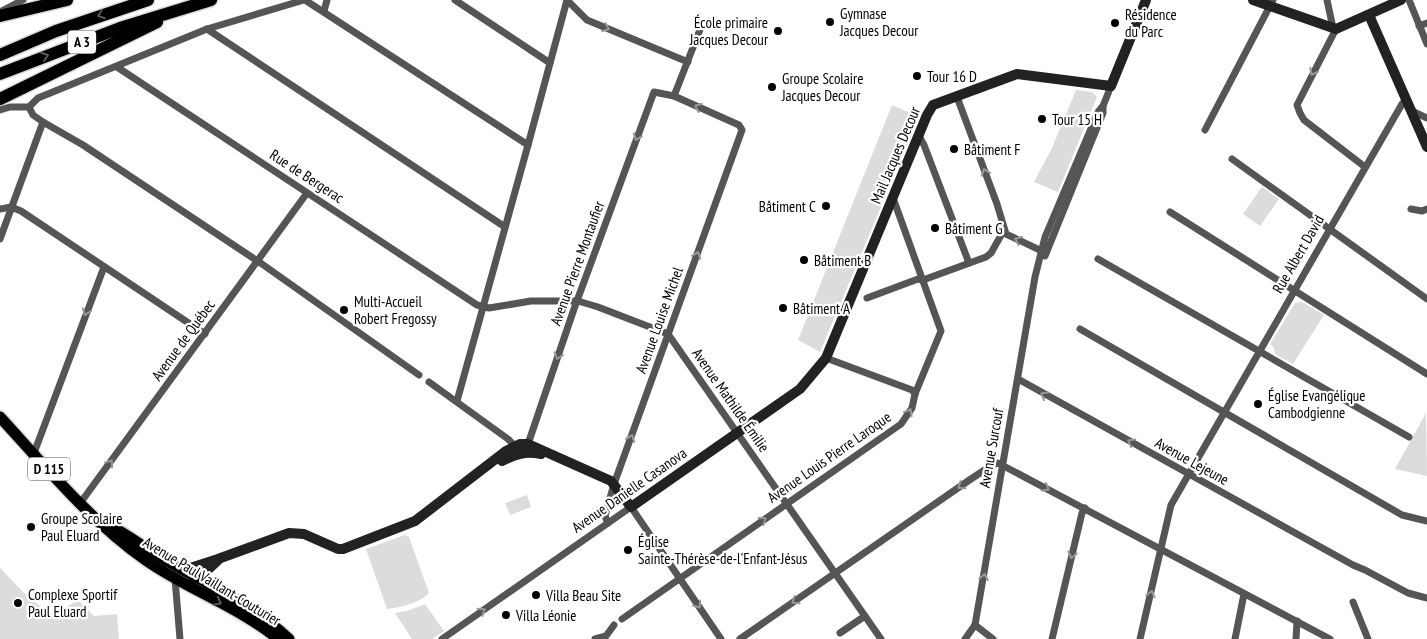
<svg xmlns="http://www.w3.org/2000/svg" width="1427" height="639" font-family="'PT Sans Narrow',sans-serif">
	<style>
		.green { fill: #dcdcdc }
		.lines { fill: none; stroke-linecap: round; stroke-linejoin: round }
		.primary-casing { stroke: #dbdbdb; stroke-width: 14 }
		.highway-casing { stroke: #dbdbdb; stroke-width: 15 }
		.street { stroke: #555; stroke-width: 7 }
		.secondary { stroke: #222; stroke-width: 10 }
		.primary { stroke: #000; stroke-width: 11 }
		.highway { stroke: #000; stroke-width: 12 }
		.oneway { stroke: #595959 }
		.oneway2 { stroke: #999 }
		.poi-dot { fill: #000; stroke: #fff; stroke-width: 2 }
		.labels { text-anchor: middle; dominant-baseline: central; stroke-width: 4.5; stroke-linejoin: round; paint-order: stroke }
		.shield { fill: #fff; stroke: #4c4c4c; stroke-width: 1 }
		.shield-label { font-size: 14px; font-weight: bold; fill: #000 }
		.poi-label { font-size: 15px; fill: #000; stroke: #fff; text-anchor: start }
		.street-label { font-size: 15px; fill: #000; stroke: #fff }
	</style>
	<rect width="100%" height="100%" fill="#fff"/>
	<g class="green">
		<path d="M1076,90L1092,92L1097,97L1058,192L1034,182L1052,148Z"/>
		<path d="M892,105L919,117L820,352L798,340Z"/>
		<path d="M1262,187L1279,199L1260,226L1243,214Z"/>
		<path d="M1302,302L1324,315L1293,364L1275,354L1274,348L1270,344L1295,303Z"/>
		<path d="M1426,413L1427,476L1395,469Z"/>
		<path d="M527,495L531,507L510,515L505,503Z"/>
		<path d="M405,535L409,537L429,593C419,604 401,607 387,609L366,549Z"/>
		<path d="M0,568L23,592L52,616L78,600L94,616L117,614L119,639H0Z"/>
		<path d="M425,604L444,631L432,639H412L395,613L407,611Z"/>
	</g>
	<g class="lines">
		<defs>
			<g id="primary">
				<path d="M0,417C46,467 91,522 147,561C189,590 239,607 278,639"/>
				<path d="M106,524C126,533 143,547 162,558C205,583 253,605 289,639"/>
			</g>
			<g id="highway">
				<path d="M0,16L67,0"/>
				<path d="M0,55L56,31L148,0"/>
				<path d="M0,74L120,28L211,0"/>
				<path d="M0,99L157,22"/>
			</g>
		</defs>
		<use href="#primary" class="primary-casing"/>
		<use href="#highway" class="highway-casing"/>
		<g class="street">
			<path d="M305,0L528,145"/>
			<path d="M455,0L550,63"/>
			<path d="M567,0L587,20L688,62"/>
			<path d="M1327,0L1333,28"/>
			<path d="M1409,0L1427,44"/>
			<path d="M324,11L327,0"/>
			<path d="M0,12L23,0"/>
			<path d="M1419,26L1427,23"/>
			<path d="M207,29L505,227"/>
			<path d="M1336,29L1297,105L1300,113L1304,120L1365,167"/>
			<path d="M117,67L477,305L489,308L531,301H578L598,307L668,334L881,639"/>
			<path d="M674,96L701,27"/>
			<path d="M957,97L997,204L1006,234L1046,253"/>
			<path d="M29,107L33,115L43,122L83,145L262,264L419,375"/>
			<path d="M0,110L10,107H29L38,98L207,29L304,0"/>
			<path d="M1410,110L1427,118"/>
			<path d="M1205,130L1273,0"/>
			<path d="M919,136L924,145L969,263"/>
			<path d="M1232,159L1427,299"/>
			<path d="M0,209L11,207L21,211L205,334"/>
			<path d="M1411,209L1422,211L1427,209"/>
			<path d="M1170,212L1427,374"/>
			<path d="M0,239L43,122"/>
			<path d="M1045,256L1103,113V106"/>
			<path d="M1098,259L1409,437"/>
			<path d="M867,298L918,279L923,280L986,257L991,253L1004,230"/>
			<path d="M1080,329L1402,515L1427,521"/>
			<path d="M826,358L912,390L915,394"/>
			<path d="M1018,379L1353,565L1365,570L1408,593L1427,598"/>
			<path d="M429,382L508,439L518,449"/>
			<path d="M457,401L528,145L567,0"/>
			<path d="M529,448L528,444L574,309L654,92L674,96L739,125L742,130L614,484L605,516L608,523"/>
			<path d="M34,453L104,267"/>
			<path d="M81,502L307,193"/>
			<path d="M177,577L175,579L180,639"/>
			<path d="M1353,602L1368,639"/>
			<path d="M622,619L901,424L912,408L915,394L941,331L893,198"/>
			<path d="M975,625L993,639"/>
			<path d="M840,633L865,616"/>
			<path d="M442,639L631,507L721,639"/>
			<path d="M595,639L606,636L614,625"/>
			<path d="M740,639L968,481L992,465L998,463L1330,639"/>
			<path d="M965,639L975,625L1035,277L1045,237L1098,112L1103,106L1111,86"/>
			<path d="M1052,639L1082,513L1085,508"/>
			<path d="M1140,639L1171,505L1402,104L1406,100"/>
			<path d="M1235,639L1244,594"/>
			<path d="M1296,639L1297,621"/>
		</g>
		<g class="secondary">
			<path d="M1253,0L1336,29L1401,0"/>
			<path d="M1369,15L1427,147"/>
			<path d="M502,461C516,454 525,451 541,454"/>
			<path d="M184,570L218,559L289,533L304,534L338,549H343L415,521L506,451L520,444H528L611,481L631,507L800,389L826,358L927,115L933,105L1017,74L1111,86L1146,0"/>
			<path d="M193,577L198,579L218,560"/>
		</g>
		<use href="#primary" class="primary"/>
		<use href="#highway" class="highway"/>
	</g>
	<defs><path id="oneway-chevron" d="M-2-3.5L2.5 0L-2 3.5" fill="none" stroke-width="1.6" stroke-linecap="round" stroke-linejoin="round" transform="scale(1.25)"/></defs>
	<g class="oneway">
		<use href="#oneway-chevron" transform="translate(101 15) rotate(160)"/>
		<use href="#oneway-chevron" transform="translate(45 56) rotate(-20)"/>
		<use href="#oneway-chevron" transform="translate(218 602) rotate(28)"/>
	</g>
	<g class="oneway2">
		<use href="#oneway-chevron" transform="translate(606 28) rotate(22)"/>
		<use href="#oneway-chevron" transform="translate(1313 72) rotate(118)"/>
		<use href="#oneway-chevron" transform="translate(698 107) rotate(-157)"/>
		<use href="#oneway-chevron" transform="translate(637 137) rotate(110)"/>
		<use href="#oneway-chevron" transform="translate(985 172) rotate(-109)"/>
		<use href="#oneway-chevron" transform="translate(1018 240) rotate(-156)"/>
		<use href="#oneway-chevron" transform="translate(697 255) rotate(-70)"/>
		<use href="#oneway-chevron" transform="translate(86 312) rotate(110)"/>
		<use href="#oneway-chevron" transform="translate(558 356) rotate(109)"/>
		<use href="#oneway-chevron" transform="translate(1044 395) rotate(-151)"/>
		<use href="#oneway-chevron" transform="translate(909 412) rotate(-61)"/>
		<use href="#oneway-chevron" transform="translate(631 438) rotate(-70)"/>
		<use href="#oneway-chevron" transform="translate(1131 442) rotate(-151)"/>
		<use href="#oneway-chevron" transform="translate(110 463) rotate(-54)"/>
		<use href="#oneway-chevron" transform="translate(961 486) rotate(145)"/>
		<use href="#oneway-chevron" transform="translate(1046 488) rotate(28)"/>
		<use href="#oneway-chevron" transform="translate(763 520) rotate(-35)"/>
		<use href="#oneway-chevron" transform="translate(1072 555) rotate(103)"/>
		<use href="#oneway-chevron" transform="translate(984 577) rotate(-80)"/>
		<use href="#oneway-chevron" transform="translate(1151 594) rotate(-77)"/>
		<use href="#oneway-chevron" transform="translate(795 601) rotate(145)"/>
		<use href="#oneway-chevron" transform="translate(698 605) rotate(55)"/>
		<use href="#oneway-chevron" transform="translate(482 611) rotate(-35)"/>
	</g>
	<g class="poi-dot">
		<circle cx="830" cy="22" r="5"/>
		<circle cx="1115" cy="23" r="5"/>
		<circle cx="778" cy="31" r="5"/>
		<circle cx="917" cy="76" r="5"/>
		<circle cx="772" cy="87" r="5"/>
		<circle cx="1042" cy="119" r="5"/>
		<circle cx="954" cy="149" r="5"/>
		<circle cx="826" cy="206" r="5"/>
		<circle cx="935" cy="228" r="5"/>
		<circle cx="804" cy="260" r="5"/>
		<circle cx="783" cy="308" r="5"/>
		<circle cx="344" cy="310" r="5"/>
		<circle cx="1258" cy="404" r="5"/>
		<circle cx="31" cy="527" r="5"/>
		<circle cx="628" cy="550" r="5"/>
		<circle cx="536" cy="595" r="5"/>
		<circle cx="18" cy="603" r="5"/>
		<circle cx="506" cy="615" r="5"/>
	</g>
	<g class="labels">
		<g class="shield">
			<rect x="68" y="30.5" width="28" height="23" rx="4"/>
			<rect x="28" y="457.5" width="42" height="23" rx="4"/>
		</g>
		<g class="shield-label">
			<text x="82" y="42">A 3</text>
			<text x="49" y="469">D 115</text>
		</g>
		<g class="poi-label">
			<text x="840" y="13">Gymnase<tspan x="840" dy="17">Jacques Decour</tspan></text>
			<text x="1125" y="14">Résidence<tspan x="1125" dy="17">du Parc</tspan></text>
			<text x="768" y="22" text-anchor="end">École primaire<tspan x="768" dy="17">Jacques Decour</tspan></text>
			<text x="927" y="76">Tour 16 D</text>
			<text x="782" y="78">Groupe Scolaire<tspan x="782" dy="17">Jacques Decour</tspan></text>
			<text x="1052" y="119">Tour 15 H</text>
			<text x="964" y="149">Bâtiment F</text>
			<text x="816" y="206" text-anchor="end">Bâtiment C</text>
			<text x="945" y="228">Bâtiment G</text>
			<text x="814" y="260">Bâtiment B</text>
			<text x="354" y="301">Multi-Accueil<tspan x="354" dy="17">Robert Fregossy</tspan></text>
			<text x="793" y="308">Bâtiment A</text>
			<text x="1268" y="395">Église Evangélique<tspan x="1268" dy="17">Cambodgienne</tspan></text>
			<text x="41" y="518">Groupe Scolaire<tspan x="41" dy="17">Paul Eluard</tspan></text>
			<text x="638" y="541">Église<tspan x="638" dy="17">Sainte-Thérèse-de-l'Enfant-Jésus</tspan></text>
			<text x="28" y="594">Complexe Sportif<tspan x="28" dy="17">Paul Eluard</tspan></text>
			<text x="546" y="595">Villa Beau Site</text>
			<text x="516" y="615">Villa Léonie</text>
		</g>
		<g class="street-label">
			<text transform="translate(895 155) rotate(-67)">Mail Jacques Decour</text>
			<text transform="translate(307 176) rotate(33)">Rue de Bergerac</text>
			<text transform="translate(1298 254) rotate(-60)">Rue Albert David</text>
			<text transform="translate(577 263) rotate(-70)">Avenue Pierre Montaufier</text>
			<text transform="translate(659 320) rotate(-70)">Avenue Louise Michel</text>
			<text transform="translate(183 340) rotate(-54)">Avenue de Québec</text>
			<text transform="translate(731 400) rotate(55)">Avenue Mathilde Émilie</text>
			<text transform="translate(991 448) rotate(-80)">Avenue Surcouf</text>
			<text transform="translate(829 457) rotate(-35)">Avenue Louis Pierre Laroque</text>
			<text transform="translate(1192 461) rotate(29)">Avenue Lejeune</text>
			<text transform="translate(629 490) rotate(-35)">Avenue Danielle Casanova</text>
			<text transform="translate(212 581) rotate(31)">Avenue Paul Vaillant-Couturier</text>
		</g>
	</g>
</svg>
